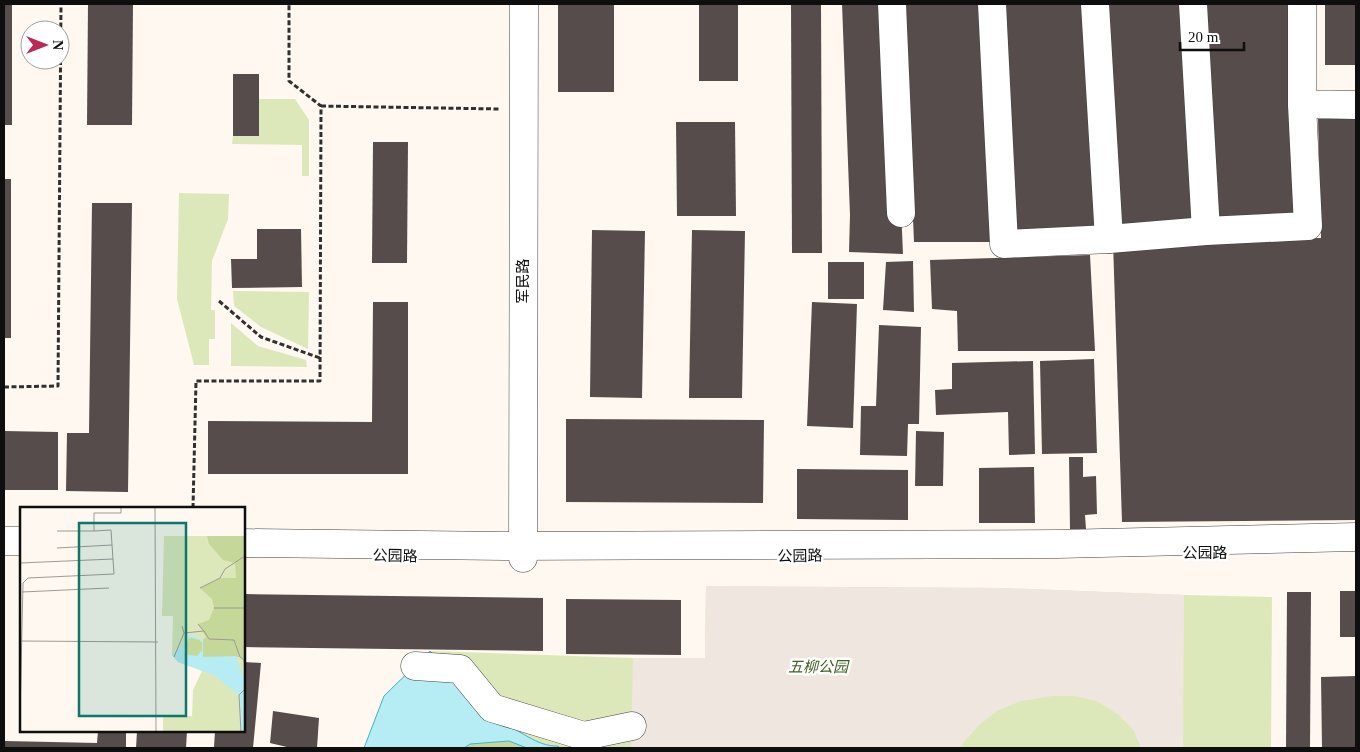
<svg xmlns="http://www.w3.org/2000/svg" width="1360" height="752" font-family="'Times New Roman','Noto Sans SC',serif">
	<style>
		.green { fill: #dde8ba }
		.forest { fill: #c5d89a }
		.plaza { fill: #efe6df }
		.water { fill: #b6ecf4; stroke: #3fb4c9 }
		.building { fill: #564c4b }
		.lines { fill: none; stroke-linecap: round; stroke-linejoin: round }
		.minor-casing { stroke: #414141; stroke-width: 29 }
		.path { stroke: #303030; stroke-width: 3; stroke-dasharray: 5 2.5; stroke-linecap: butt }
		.minor { stroke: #fff; stroke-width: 28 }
		.labels { text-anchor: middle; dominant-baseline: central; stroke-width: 5; stroke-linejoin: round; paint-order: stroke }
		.street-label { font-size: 15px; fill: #0e0e0e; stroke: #fff }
		.park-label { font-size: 15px; font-style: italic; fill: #3f6420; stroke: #fff }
		.inset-road { fill: none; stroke: #9e9a96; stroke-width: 1 }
		.view { fill: #0f766e; fill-opacity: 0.15; stroke: #0f766e; stroke-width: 2.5 }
		.inset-edge { fill: none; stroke: #0e0e0e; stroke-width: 2.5 }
	</style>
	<rect width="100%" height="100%" fill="#fef8f0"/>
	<g class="green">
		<path d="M259,99H295L309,120V176H302V145L232,144L233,136L259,135Z"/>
		<path d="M179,193L229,194L228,219L212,261L211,310H215V339H209V365H194L177,299Z"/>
		<path d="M233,291L309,292L308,349L261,327L234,306Z"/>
		<path d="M231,323L258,346L306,360L307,367L231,366Z"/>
		<path d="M706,586L1001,588L1184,595L1272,597L1271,748H364L384,696L430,651L633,658H705Z"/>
	</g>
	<path class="forest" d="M509,741L527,748H464L470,744Z"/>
	<path class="plaza" d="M706,586L1001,588L1184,595L1183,748H1141L1134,731L1119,715L1097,701L1075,696H1052L1021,701L997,711L978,726L959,748H631L633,658H705Z"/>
	<path class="water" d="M430,651L484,720C489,721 495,720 500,722C519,729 537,747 558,746L560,748H527L509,741L470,744L464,748H364L384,696Z"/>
	<g class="building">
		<rect x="4" y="4" width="8" height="121"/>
		<path d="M88,4H133L132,125H87Z"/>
		<rect x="558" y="4" width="56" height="88"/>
		<rect x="699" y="4" width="39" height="77"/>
		<path d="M791,4H821L822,253H792Z"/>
		<path d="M842,4H892L903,254L849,252L850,215Z"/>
		<path d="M904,4H983L996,242H914Z"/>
		<path d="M992,4H1189L1200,224L1004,244Z"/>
		<path d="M1204,4H1299L1307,220L1215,223Z"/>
		<rect x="1325" y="4" width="31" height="61"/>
		<rect x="233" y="74" width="26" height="62"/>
		<path d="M1318,119H1356V520L1122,522L1113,242L1321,238Z"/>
		<path d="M676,122H735L736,216H677Z"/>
		<path d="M373,142H408L407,263H372Z"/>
		<rect x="4" y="179" width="7" height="159"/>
		<path d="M92,203H132L128,492L66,491L67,433H89Z"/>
		<path d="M257,229H301L302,287L232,288L231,259H257Z"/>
		<path d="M592,230L645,231L642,398L590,397Z"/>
		<path d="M692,230L745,231L742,398H689Z"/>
		<path d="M1090,255L1095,351H958L957,311L932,309L930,260Z"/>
		<path d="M913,261L914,312L883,310L886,262Z"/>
		<rect x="828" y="262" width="36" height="37"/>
		<path d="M373,302H408V474H208V421L372,422Z"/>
		<path d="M812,302L857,304L853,428L807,426Z"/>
		<path d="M879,325L921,327L919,424H908L907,456L860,455L861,406H876Z"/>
		<path d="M1094,359L1097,453L1042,454L1040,361Z"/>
		<path d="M1033,361L1035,454L1009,455L1008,412L936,415L935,390L952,389V363Z"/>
		<path d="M566,419L764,420L763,503L566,502Z"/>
		<path d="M4,431L58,432V490H4Z"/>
		<path d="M916,431L944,432L943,486H915Z"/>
		<path d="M1069,457H1083V477L1096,476L1097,514L1085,515L1086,529H1070Z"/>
		<path d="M1034,467L1035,523H979V468Z"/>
		<path d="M797,469L908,470V520L797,519Z"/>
		<rect x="1340" y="591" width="16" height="46"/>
		<path d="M1287,592H1311L1310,748H1286Z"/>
		<path d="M244,594L543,598V651L244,647Z"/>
		<path d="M566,599L681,600V655L566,654Z"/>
		<path d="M244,662L261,663L253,748L214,747L215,731H244Z"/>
		<path d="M1356,676V748H1322L1321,677Z"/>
		<path d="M273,711L319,718L317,748H291L270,743Z"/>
		<path d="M98,731H126V748H5V741L97,743Z"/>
		<path d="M137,731H187L186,748H136Z"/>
	</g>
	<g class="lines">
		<defs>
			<g id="minor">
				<path d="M892,4L901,213"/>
				<path d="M992,4L1004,244L1109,239L1206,231L1308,226L1302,104"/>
				<path d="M1095,4L1109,239"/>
				<path d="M1193,4L1206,231"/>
				<path d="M1302,4V104L1356,105"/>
				<path d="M4,541H21"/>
				<path d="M244,543L504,546L1058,544L1356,537"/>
				<path d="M523,558L524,4"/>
				<path d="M415,666L460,669L492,708L584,736"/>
				<path d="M588,748L584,736L632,726"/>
			</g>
		</defs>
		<use href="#minor" class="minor-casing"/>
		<g class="path">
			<path d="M321,106L500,109"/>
			<path d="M219,301L261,337L320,358"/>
			<path d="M4,387L58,386L61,4"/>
			<path d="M193,508L196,381H320L321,106L289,81V4"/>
		</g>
		<use href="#minor" class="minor"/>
	</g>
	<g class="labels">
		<g class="street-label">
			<text transform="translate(523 281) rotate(-90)">军民路</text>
			<text x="1205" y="553">公园路</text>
			<text transform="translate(395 556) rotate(1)">公园路</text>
			<text transform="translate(800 556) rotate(-1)">公园路</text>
		</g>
		<g class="park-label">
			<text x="818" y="667">五柳公园</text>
		</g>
	</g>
	<g transform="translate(20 507)">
		<rect width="225" height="225" fill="#fef8f0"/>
		<path d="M144,29H225V225L143,224V209H172L173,183L182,164L158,155L152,148L153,109H142Z" fill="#dde8ba"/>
		<path d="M187,29H225V167L224,153L220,150H183V133L186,130L178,117L189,113L194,101L192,92L180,81L200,71H216L215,56L203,53L189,37ZM163 140a10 10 0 1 1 20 0a10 10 0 1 1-20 0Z" fill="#c5d89a"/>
		<path d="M171,127L183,133V150L216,149L225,174V225H221L220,189L194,168L158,155L152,148L161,140L165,130ZM169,130L182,134V143L177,149L168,148L165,142Z" fill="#b6ecf4" fill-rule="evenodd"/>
		<path class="inset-road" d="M13,0H42M135,0L136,225M37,24H74V6H101V0M37,41L92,38M0,56L93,52M3,76L8,71L94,67L91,23L74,24M180,81L200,71L205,62L225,49M2,85L89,81M194,101H225M162,119L164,126L184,124L178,117M184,124L189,132L214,133L220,150L224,153L225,167M1,134L138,135M154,150L164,126M0,210L3,76M221,225L219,188L225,182"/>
		<path class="view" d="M59,16H166V209H59Z"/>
		<rect width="225" height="225" class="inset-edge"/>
	</g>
	<rect width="1360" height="752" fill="none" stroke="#0e0e0e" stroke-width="10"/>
	<g transform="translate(45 45) rotate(90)"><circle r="24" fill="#ffffff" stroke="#9f9f9f"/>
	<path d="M0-4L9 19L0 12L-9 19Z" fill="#ba2a55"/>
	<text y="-8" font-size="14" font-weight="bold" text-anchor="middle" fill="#0e0e0e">N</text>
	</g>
	<path d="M1180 42v8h64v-8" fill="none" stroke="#0e0e0e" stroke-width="2.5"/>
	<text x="1188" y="42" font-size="15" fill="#0e0e0e" stroke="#ffffff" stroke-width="4" paint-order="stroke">20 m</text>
</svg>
